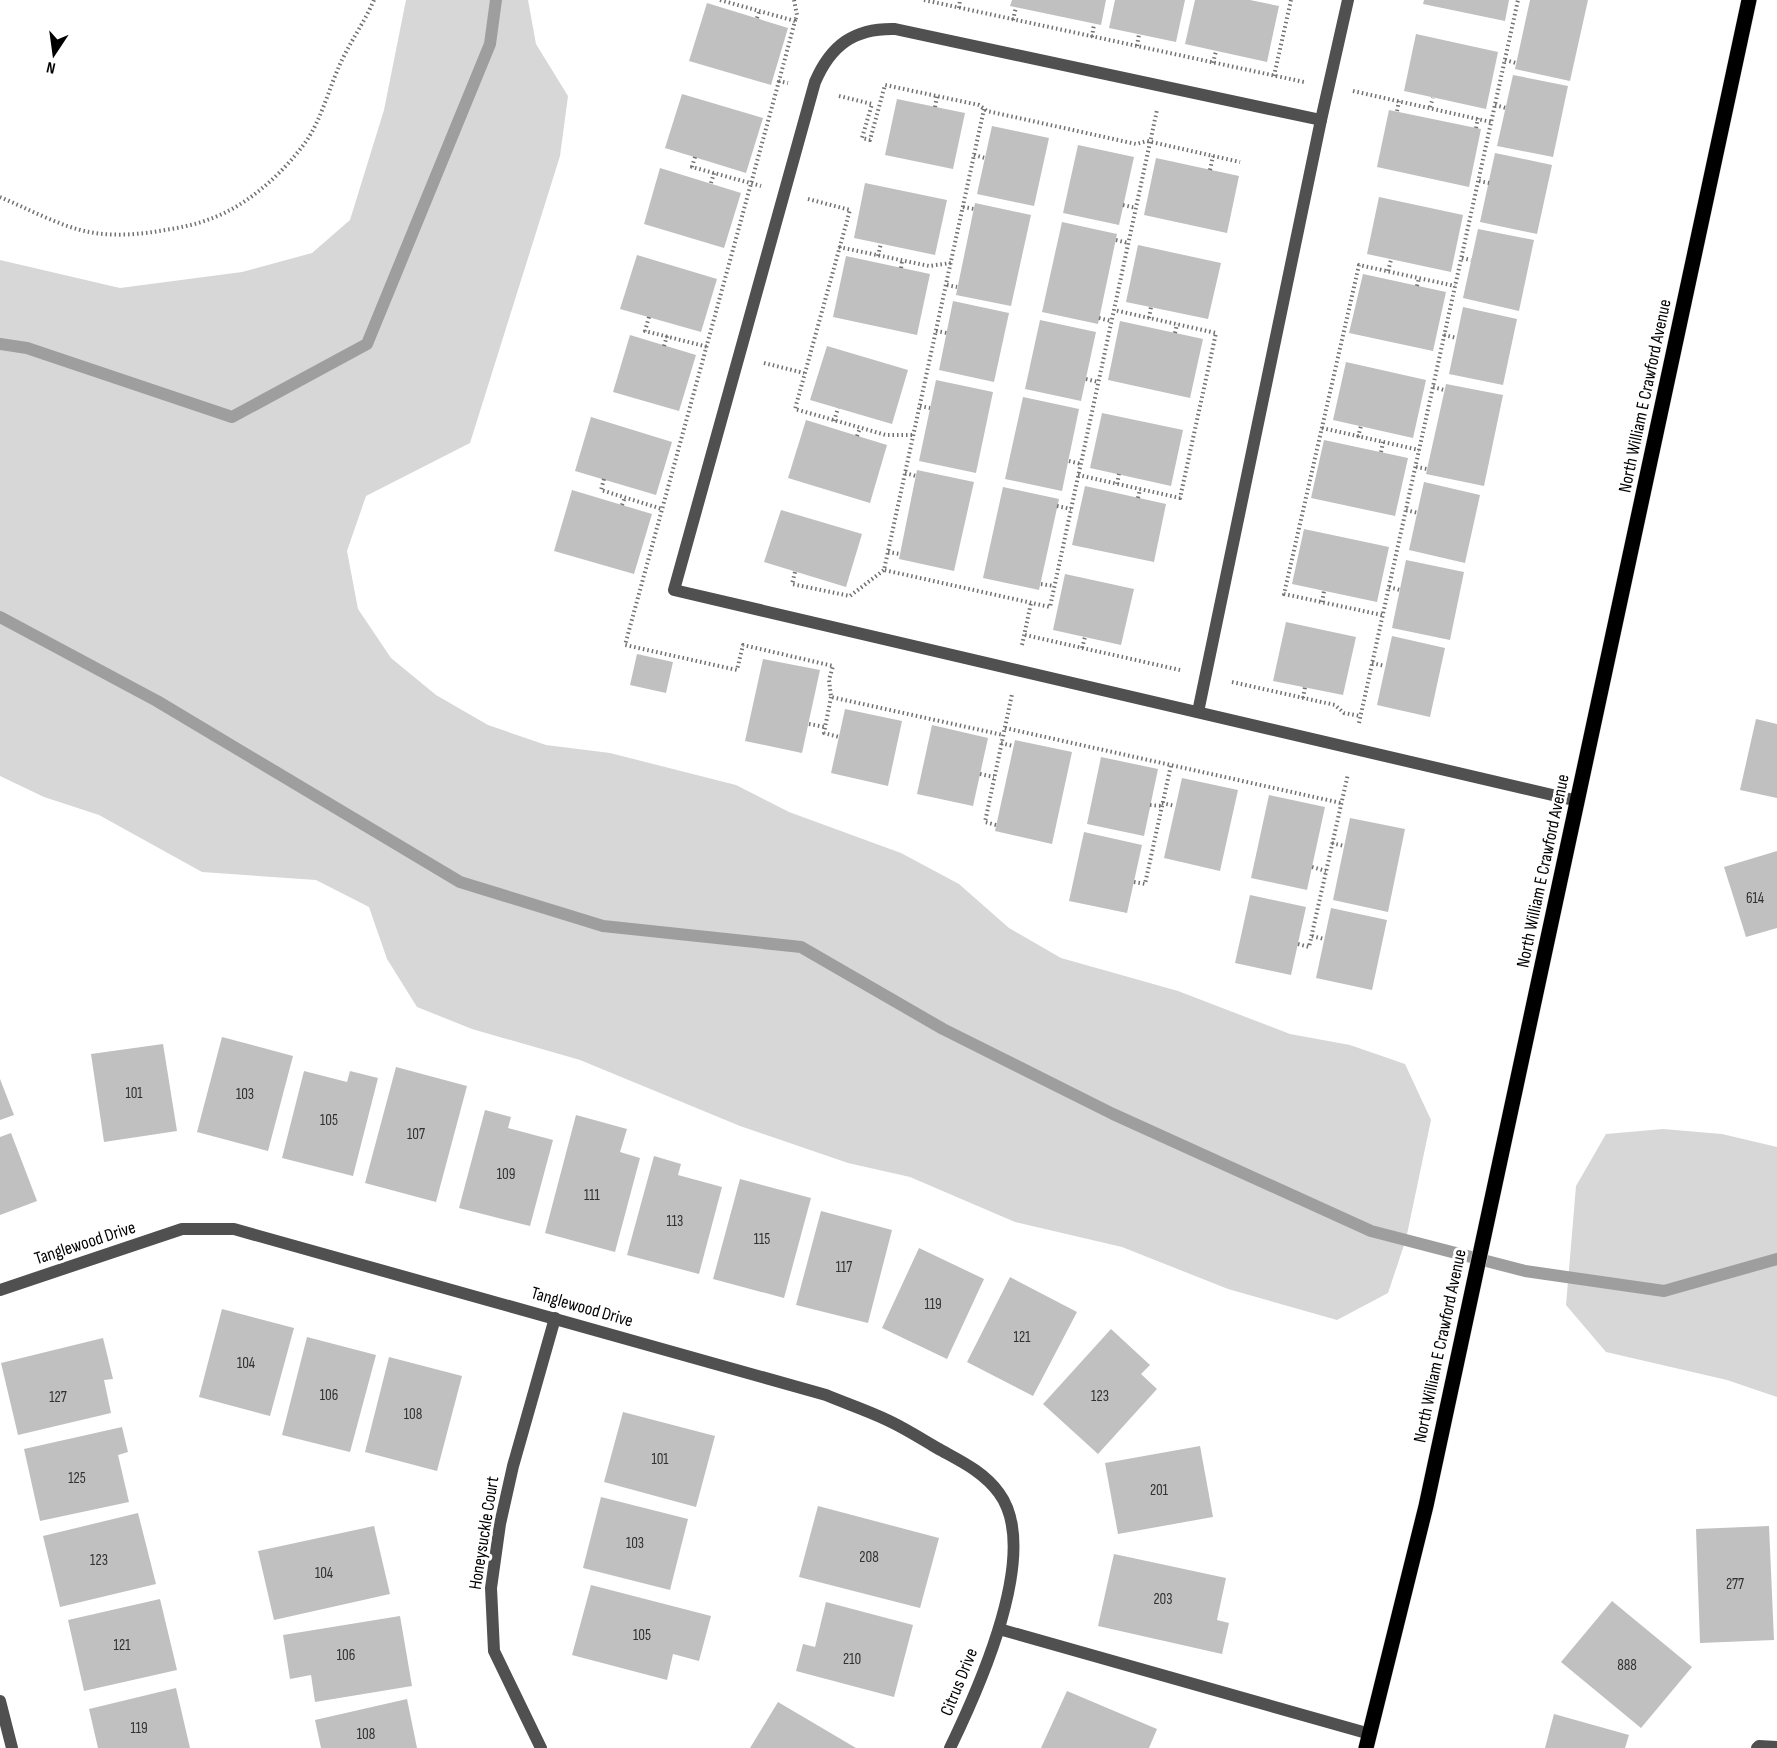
<svg xmlns="http://www.w3.org/2000/svg" width="1777" height="1748" font-family="'Sofia Sans Condensed',sans-serif">
	<style>
		.green { fill: #d7d7d7 }
		.lines { fill: none; stroke-linecap: round; stroke-linejoin: round }
		.stream { stroke: #9e9e9e; stroke-width: 12 }
		.building { fill: #c0c0c0 }
		.primary-casing { stroke: #dbdbdb; stroke-width: 16 }
		.path { stroke: #727272; stroke-width: 4; stroke-dasharray: 1.5 3; stroke-linecap: butt }
		.lane { stroke: #505050; stroke-width: 12 }
		.street { stroke: #505050; stroke-width: 12 }
		.primary { stroke: #000; stroke-width: 15 }
		.labels { text-anchor: middle; dominant-baseline: central; stroke-width: 6; stroke-linejoin: round; paint-order: stroke }
		.number-label { font-size: 15px; fill: #303030 }
		.street-label { font-size: 18px; fill: #000; stroke: #fff }
	</style>
	<rect width="100%" height="100%" fill="#fff"/>
	<g class="green">
		<path d="M406,0H528L536,44L568,96L560,156L470,443L366,496L347,551L358,609L391,658L436,695L488,725L546,745L610,753L736,785L789,812L901,853L959,884L1009,928L1061,958L1178,991L1290,1034L1350,1045L1405,1064L1431,1120L1406,1239L1388,1293L1337,1320L1228,1289L1122,1247L1015,1222L910,1177L848,1163L740,1126L580,1060L472,1029L417,1007L387,959L369,907L316,880L202,872L99,815L44,797L0,776V260L120,288L242,272L312,253L350,220L384,110Z"/>
		<path d="M1663,1129L1722,1134L1777,1147V1397L1727,1380L1606,1352L1566,1305L1576,1186L1606,1134Z"/>
	</g>
	<g class="lines">
		<g class="stream">
			<path d="M0,344L27,348L232,417L367,344L490,44L496,0"/>
			<path d="M0,617L157,701L460,882L603,926L801,947L943,1029L1113,1114L1371,1231L1525,1271L1664,1291L1777,1259"/>
		</g>
	</g>
	<g class="building">
		<path d="M1012,0H1106L1101,25L1010,6Z"/>
		<path d="M1115,0H1185L1176,42L1109,28Z"/>
		<path d="M1195,0H1250L1279,6L1267,62L1185,44Z"/>
		<path d="M1424,0H1509L1505,21L1423,4Z"/>
		<path d="M1530,0H1588L1570,81L1515,69Z"/>
		<path d="M707,3L788,28L771,85L689,61Z"/>
		<path d="M1416,34L1498,52L1486,109L1404,91Z"/>
		<path d="M1513,75L1568,86L1553,157L1497,146Z"/>
		<path d="M682,94L763,118L746,173L665,148Z"/>
		<path d="M897,99L965,113L953,169L885,155Z"/>
		<path d="M1389,110L1481,129L1469,187L1377,167Z"/>
		<path d="M992,126L1049,138L1034,206L977,194Z"/>
		<path d="M1078,145L1134,157L1119,225L1063,213Z"/>
		<path d="M1495,153L1552,165L1537,234L1480,222Z"/>
		<path d="M1156,158L1239,176L1227,233L1144,215Z"/>
		<path d="M660,168L741,193L724,248L644,224Z"/>
		<path d="M865,183L947,200L935,255L854,238Z"/>
		<path d="M1379,197L1463,215L1451,272L1367,254Z"/>
		<path d="M975,203L1031,215L1011,306L956,295Z"/>
		<path d="M1062,222L1117,234L1098,324L1042,312Z"/>
		<path d="M1478,229L1534,240L1519,311L1463,298Z"/>
		<path d="M1138,245L1221,263L1208,319L1126,302Z"/>
		<path d="M637,255L717,279L701,332L620,309Z"/>
		<path d="M846,256L930,274L917,335L833,317Z"/>
		<path d="M1363,274L1446,292L1433,351L1349,333Z"/>
		<path d="M953,301L1009,313L994,382L939,370Z"/>
		<path d="M1463,307L1517,319L1503,385L1449,374Z"/>
		<path d="M1040,320L1096,332L1081,401L1025,389Z"/>
		<path d="M1120,321L1203,339L1190,398L1108,380Z"/>
		<path d="M630,335L696,355L679,411L613,392Z"/>
		<path d="M827,346L908,370L892,424L810,400Z"/>
		<path d="M1346,362L1426,380L1413,438L1333,420Z"/>
		<path d="M936,380L993,392L976,473L919,461Z"/>
		<path d="M1446,384L1503,395L1484,486L1426,474Z"/>
		<path d="M1023,397L1079,409L1062,491L1005,479Z"/>
		<path d="M1102,413L1183,430L1171,486L1090,468Z"/>
		<path d="M591,417L672,442L656,495L575,471Z"/>
		<path d="M806,420L887,445L870,503L788,478Z"/>
		<path d="M1324,440L1408,458L1395,516L1311,498Z"/>
		<path d="M917,470L974,482L954,571L899,559Z"/>
		<path d="M1424,482L1480,495L1465,563L1409,550Z"/>
		<path d="M1085,486L1166,504L1154,562L1072,545Z"/>
		<path d="M1003,487L1059,499L1039,590L983,578Z"/>
		<path d="M572,490L652,514L634,574L554,551Z"/>
		<path d="M781,510L862,534L846,587L764,562Z"/>
		<path d="M1304,529L1389,547L1377,602L1292,584Z"/>
		<path d="M1406,560L1464,572L1450,640L1392,628Z"/>
		<path d="M1065,574L1134,589L1121,645L1053,630Z"/>
		<path d="M1286,622L1356,637L1343,695L1273,681Z"/>
		<path d="M1392,636L1445,648L1430,717L1377,705Z"/>
		<path d="M637,654L673,662L666,693L630,685Z"/>
		<path d="M763,659L820,670L802,753L745,741Z"/>
		<path d="M845,709L902,721L888,786L831,773Z"/>
		<path d="M1756,719L1777,724V798L1740,790Z"/>
		<path d="M932,725L988,738L973,806L917,794Z"/>
		<path d="M1015,740L1072,752L1052,844L995,831Z"/>
		<path d="M1101,757L1158,769L1144,836L1087,824Z"/>
		<path d="M1182,778L1238,790L1220,871L1164,858Z"/>
		<path d="M1269,795L1325,807L1307,890L1251,878Z"/>
		<path d="M1350,818L1405,829L1388,912L1333,900Z"/>
		<path d="M1084,832L1142,845L1127,913L1069,901Z"/>
		<path d="M1777,851V928L1746,937L1724,867Z"/>
		<path d="M1250,895L1306,907L1291,975L1235,963Z"/>
		<path d="M1331,908L1387,920L1372,990L1316,978Z"/>
		<path d="M222,1037L293,1056L268,1151L197,1132Z"/>
		<path d="M163,1044L177,1131L104,1142L91,1054Z"/>
		<path d="M396,1067L467,1086L436,1202L365,1183Z"/>
		<path d="M304,1071L347,1082L350,1071L378,1078L353,1176L282,1158Z"/>
		<path d="M0,1079L14,1115L0,1120Z"/>
		<path d="M485,1110L511,1117L508,1128L553,1140L530,1226L459,1208Z"/>
		<path d="M576,1115L627,1129L620,1152L640,1158L615,1252L545,1233Z"/>
		<path d="M11,1133L37,1201L0,1215V1137Z"/>
		<path d="M654,1156L681,1164L678,1175L722,1187L699,1274L627,1255Z"/>
		<path d="M740,1179L811,1198L784,1298L713,1279Z"/>
		<path d="M821,1211L892,1230L868,1323L796,1305Z"/>
		<path d="M919,1248L984,1279L947,1359L882,1328Z"/>
		<path d="M1010,1277L1077,1312L1033,1396L967,1362Z"/>
		<path d="M222,1309L294,1328L270,1416L199,1397Z"/>
		<path d="M1111,1329L1150,1365L1141,1374L1157,1389L1098,1454L1043,1404Z"/>
		<path d="M307,1337L376,1355L350,1452L282,1435Z"/>
		<path d="M103,1338L113,1379L104,1380L111,1413L18,1435L1,1363Z"/>
		<path d="M389,1357L462,1376L437,1471L365,1452Z"/>
		<path d="M623,1412L715,1436L696,1507L604,1482Z"/>
		<path d="M122,1427L128,1452L118,1455L129,1502L40,1521L24,1449Z"/>
		<path d="M1200,1446L1213,1517L1118,1534L1105,1463Z"/>
		<path d="M601,1497L688,1519L670,1590L583,1568Z"/>
		<path d="M818,1506L939,1538L920,1608L799,1577Z"/>
		<path d="M138,1513L156,1584L60,1607L43,1536Z"/>
		<path d="M374,1526L390,1594L274,1620L258,1551Z"/>
		<path d="M1769,1526L1774,1640L1700,1643L1696,1529Z"/>
		<path d="M1114,1554L1226,1578L1217,1620L1229,1623L1222,1654L1098,1626Z"/>
		<path d="M591,1585L711,1616L699,1661L673,1654L667,1680L572,1655Z"/>
		<path d="M160,1599L177,1670L84,1691L68,1620Z"/>
		<path d="M1612,1601L1692,1667L1641,1728L1561,1662Z"/>
		<path d="M826,1602L913,1625L894,1697L796,1671L803,1644L815,1647Z"/>
		<path d="M400,1616L412,1686L315,1702L311,1675L290,1679L283,1635Z"/>
		<path d="M176,1688L190,1748H98L89,1709Z"/>
		<path d="M1067,1691L1157,1729L1149,1748H1041Z"/>
		<path d="M407,1699L417,1748H321L315,1720Z"/>
		<path d="M778,1702L856,1748H750Z"/>
		<path d="M1554,1714L1629,1735L1625,1748H1545Z"/>
	</g>
	<g class="lines">
		<defs>
			<path id="primary" d="M1366,1748L1426,1506L1749,0"/>
		</defs>
		<use href="#primary" class="primary-casing"/>
		<g class="path">
			<path d="M720,0L795,21L779,81L788,83"/>
			<path d="M794,0L797,15L795,21"/>
			<path d="M924,0L1304,82"/>
			<path d="M959,8L960,0"/>
			<path d="M757,18L759,12"/>
			<path d="M1013,20L1016,7"/>
			<path d="M1092,37L1094,24"/>
			<path d="M1137,46L1139,34"/>
			<path d="M1505,60L1516,63"/>
			<path d="M1213,63L1216,51"/>
			<path d="M1274,76L1291,0"/>
			<path d="M779,81L625,645L737,670L743,645L833,666L829,680L831,697L1003,735"/>
			<path d="M1353,91L1491,122"/>
			<path d="M839,96L872,104L862,138L870,140L885,85L979,105L987,111L1136,144L1147,141L1240,162"/>
			<path d="M1495,105L1506,108"/>
			<path d="M935,107L937,96"/>
			<path d="M1430,107L1433,98"/>
			<path d="M984,109L884,570L1050,607L1157,110"/>
			<path d="M1397,111L1399,101"/>
			<path d="M1476,128L1478,118"/>
			<path d="M974,155L985,158"/>
			<path d="M695,157L692,167L761,186"/>
			<path d="M1210,170L1213,156"/>
			<path d="M1479,181L1489,183"/>
			<path d="M711,183L714,173"/>
			<path d="M0,197C26,208 62,227 89,232C110,236 132,235 153,232C172,229 192,226 210,219C247,206 282,174 305,143C322,119 329,87 342,60C352,39 365,21 374,0"/>
			<path d="M808,199L850,210L795,409L886,435H913"/>
			<path d="M1123,205L1136,208"/>
			<path d="M963,207L974,209"/>
			<path d="M1116,240L1128,243"/>
			<path d="M839,247L929,266L951,263"/>
			<path d="M878,256L881,243"/>
			<path d="M1462,258L1471,260"/>
			<path d="M901,268L902,261"/>
			<path d="M1388,271L1391,260"/>
			<path d="M947,285L957,287"/>
			<path d="M1417,286L1419,278"/>
			<path d="M649,317L645,331L708,347"/>
			<path d="M1099,318L1111,321"/>
			<path d="M1149,318L1151,307"/>
			<path d="M936,331L947,333"/>
			<path d="M1175,333L1177,324"/>
			<path d="M1444,335L1457,338"/>
			<path d="M664,346L667,336"/>
			<path d="M764,363L804,373"/>
			<path d="M1086,379L1098,382"/>
			<path d="M1433,387L1444,390"/>
			<path d="M920,406L930,408"/>
			<path d="M834,421L838,408"/>
			<path d="M1322,428L1419,450"/>
			<path d="M857,436L860,428"/>
			<path d="M1358,437L1361,426"/>
			<path d="M1381,452L1383,442"/>
			<path d="M1069,461L1081,464"/>
			<path d="M1416,467L1427,469"/>
			<path d="M905,473L916,476"/>
			<path d="M1078,475L1180,498L1216,333L1114,310"/>
			<path d="M604,479L601,490L662,509"/>
			<path d="M1117,484L1119,474"/>
			<path d="M1138,498L1140,489"/>
			<path d="M622,505L625,497"/>
			<path d="M1057,506L1071,509"/>
			<path d="M1406,510L1418,513"/>
			<path d="M888,552L900,554"/>
			<path d="M795,572L792,584L850,596L884,570"/>
			<path d="M1041,584L1054,586"/>
			<path d="M1389,587L1400,590"/>
			<path d="M1322,602L1324,591"/>
			<path d="M1382,615L1284,594L1359,265L1455,286"/>
			<path d="M1025,635L1180,670"/>
			<path d="M1022,645L1031,603"/>
			<path d="M1082,648L1085,637"/>
			<path d="M1372,663L1385,666"/>
			<path d="M1232,682L1335,705L1344,713L1360,716"/>
			<path d="M831,697L824,733L839,737"/>
			<path d="M1303,698L1305,687"/>
			<path d="M1359,723L1518,0"/>
			<path d="M809,724L825,727"/>
			<path d="M1005,728L1341,803"/>
			<path d="M1001,743L1013,746"/>
			<path d="M980,774L994,777"/>
			<path d="M1162,803L1175,806"/>
			<path d="M1150,805L1162,806"/>
			<path d="M996,825L985,822L1012,694"/>
			<path d="M1332,843L1344,846"/>
			<path d="M1312,867L1326,871"/>
			<path d="M1134,882L1145,884L1171,765"/>
			<path d="M1312,936L1324,939"/>
			<path d="M1298,944L1309,947L1348,774"/>
		</g>
		<g class="lane">
			<path d="M1321,120L895,29C854,28 831,45 815,82L674,590L1578,801"/>
			<path d="M1198,712L1321,120L1348,0"/>
			<path d="M999,1629L1370,1734"/>
		</g>
		<g class="street">
			<path d="M0,1290L182,1229H234L826,1395C845,1403 866,1410 885,1419C903,1427 920,1438 937,1448C960,1461 983,1471 999,1493C1042,1551 978,1690 950,1748"/>
			<path d="M0,1701L12,1748"/>
			<path d="M541,1748L494,1651L491,1588L500,1524L513,1466L555,1318"/>
			<path d="M1757,1748L1759,1746L1777,1747"/>
		</g>
		<use href="#primary" class="primary"/>
	</g>
	<g class="labels">
		<g class="number-label">
			<text x="1755" y="898">614</text>
			<text x="134" y="1093">101</text>
			<text x="245" y="1094">103</text>
			<text x="329" y="1120">105</text>
			<text x="416" y="1134">107</text>
			<text x="506" y="1174">109</text>
			<text x="592" y="1195">111</text>
			<text x="675" y="1221">113</text>
			<text x="762" y="1239">115</text>
			<text x="844" y="1267">117</text>
			<text x="933" y="1304">119</text>
			<text x="1022" y="1337">121</text>
			<text x="246" y="1363">104</text>
			<text x="329" y="1395">106</text>
			<text x="1100" y="1396">123</text>
			<text x="58" y="1397">127</text>
			<text x="413" y="1414">108</text>
			<text x="660" y="1459">101</text>
			<text x="77" y="1478">125</text>
			<text x="1159" y="1490">201</text>
			<text x="635" y="1543">103</text>
			<text x="869" y="1557">208</text>
			<text x="99" y="1560">123</text>
			<text x="324" y="1573">104</text>
			<text x="1735" y="1584">277</text>
			<text x="1163" y="1599">203</text>
			<text x="642" y="1635">105</text>
			<text x="122" y="1645">121</text>
			<text x="346" y="1655">106</text>
			<text x="852" y="1659">210</text>
			<text x="1627" y="1665">888</text>
			<text x="139" y="1728">119</text>
			<text x="366" y="1734">108</text>
		</g>
		<g class="street-label">
			<text transform="translate(1645 396) rotate(-78)">North William E Crawford Avenue</text>
			<text transform="translate(1543 871) rotate(-78)">North William E Crawford Avenue</text>
			<text transform="translate(85 1243) rotate(-18)">Tanglewood Drive</text>
			<text transform="translate(582 1307) rotate(16)">Tanglewood Drive</text>
			<text transform="translate(1440 1346) rotate(-78)">North William E Crawford Avenue</text>
			<text transform="translate(484 1533) rotate(-81)">Honeysuckle Court</text>
			<text transform="translate(959 1682) rotate(-68)">Citrus Drive</text>
		</g>
	</g>
	<g transform="translate(54 54) rotate(193)" stroke="#ffffff" stroke-width="4.5" paint-order="stroke">
	<path d="M0-4.5L10 22L0 15L-10 22Z" fill="#000000"/>
	<text y="-9" font-size="16" font-weight="bold" text-anchor="middle" fill="#000000">N</text>
	</g>
</svg>
